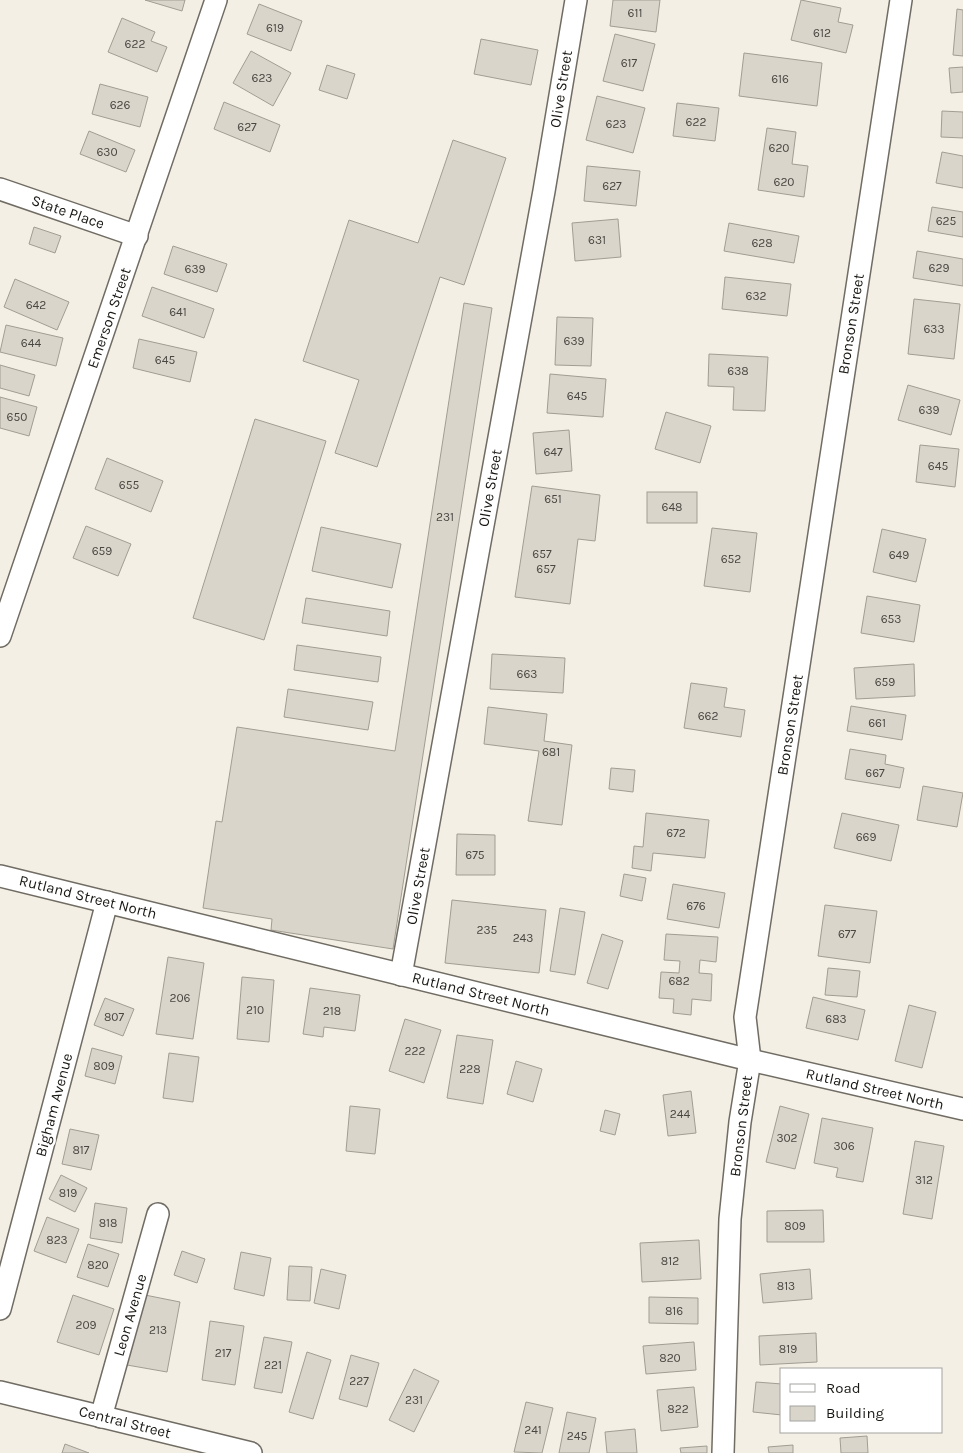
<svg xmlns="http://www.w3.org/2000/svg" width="963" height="1453" font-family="Karla,sans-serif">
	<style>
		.building { fill: #dad5cb; stroke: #a19d93 }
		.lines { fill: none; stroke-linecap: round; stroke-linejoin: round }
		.street-casing { stroke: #706c63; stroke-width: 24 }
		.street { stroke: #fff; stroke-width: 21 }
		.labels { text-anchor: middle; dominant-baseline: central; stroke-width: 5; stroke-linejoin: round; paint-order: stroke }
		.number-label { font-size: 12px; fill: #494742 }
		.street-label { font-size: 15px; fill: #191814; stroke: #fff }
	</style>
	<rect width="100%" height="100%" fill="#f4efe5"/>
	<g class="building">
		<path d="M145,0H185L182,11Z"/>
		<path d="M613,0H660L656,32L610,26Z"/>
		<path d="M801,0L841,8L838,22L853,25L846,53L791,40Z"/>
		<path d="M259,4L302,21L291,51L247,34Z"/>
		<path d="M957,9L963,10V56L953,55Z"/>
		<path d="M122,18L155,32L151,41L167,47L157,72L108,52Z"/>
		<path d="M615,34L655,44L643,91L603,81Z"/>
		<path d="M481,39L538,50L531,85L474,74Z"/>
		<path d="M251,51L291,73L273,106L233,83Z"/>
		<path d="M744,53L822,63L817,106L739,96Z"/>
		<path d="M327,65L355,74L347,99L319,90Z"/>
		<path d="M963,67V92L951,93L949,68Z"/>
		<path d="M100,84L148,97L140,127L92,114Z"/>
		<path d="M597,96L645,108L633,153L586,140Z"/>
		<path d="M224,102L280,125L270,152L214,129Z"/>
		<path d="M677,103L719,108L715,141L673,136Z"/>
		<path d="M942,111L963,112V138L941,137Z"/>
		<path d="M767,128L796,132L792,164L808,166L804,197L758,190Z"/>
		<path d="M89,131L135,150L126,172L80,154Z"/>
		<path d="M453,140L506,158L464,285L440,277L377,467L335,453L359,380L303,361L349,220L418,243Z"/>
		<path d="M942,152L963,156V188L936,183Z"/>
		<path d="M587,166L640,171L636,206L584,201Z"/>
		<path d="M932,207L963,212V237L928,231Z"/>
		<path d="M618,219L621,257L575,261L572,223Z"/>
		<path d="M729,223L799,236L794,263L724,251Z"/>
		<path d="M34,227L61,236L55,253L29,244Z"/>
		<path d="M173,246L227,264L217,292L164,274Z"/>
		<path d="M917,251L963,259V286L913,278Z"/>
		<path d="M725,277L791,284L787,316L722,309Z"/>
		<path d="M15,279L69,302L57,330L4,307Z"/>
		<path d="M152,287L214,309L204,338L142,316Z"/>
		<path d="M914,299L960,304L954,359L908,354Z"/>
		<path d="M464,303L492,308L393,949L271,930L272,919L203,908L216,821L222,822L237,727L395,751Z"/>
		<path d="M557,317L593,318L591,366L555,365Z"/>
		<path d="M6,325L63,338L56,366L0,352Z"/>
		<path d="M139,339L197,352L190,382L133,368Z"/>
		<path d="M709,354L768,357L765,411L733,410L734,387L708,386Z"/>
		<path d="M0,365L35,375L29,396L0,388Z"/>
		<path d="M550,374L606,379L603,417L547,413Z"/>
		<path d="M908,385L960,400L951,435L898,420Z"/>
		<path d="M0,397L37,407L29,436L0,428Z"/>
		<path d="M666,412L711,426L700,463L655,449Z"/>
		<path d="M255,419L326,441L264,640L193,618Z"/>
		<path d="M569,430L572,471L536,474L533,433Z"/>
		<path d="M920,445L959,449L955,487L916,482Z"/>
		<path d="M107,458L163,481L151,512L95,489Z"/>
		<path d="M532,486L600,495L595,541L578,539L570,604L515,597Z"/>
		<rect x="647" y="492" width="50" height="31"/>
		<path d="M86,526L131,544L118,576L73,558Z"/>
		<path d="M321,527L401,544L392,588L312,571Z"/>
		<path d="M712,528L757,533L750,592L704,586Z"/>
		<path d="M882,529L926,539L916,582L873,572Z"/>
		<path d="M867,596L920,605L914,642L861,633Z"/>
		<path d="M306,598L390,611L387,636L302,623Z"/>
		<path d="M297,645L381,657L378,682L294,670Z"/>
		<path d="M492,654L565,658L563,693L490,689Z"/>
		<path d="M914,664L915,696L856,699L854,668Z"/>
		<path d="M691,683L727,688L724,707L745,710L741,737L684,728Z"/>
		<path d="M288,689L373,702L368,730L284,717Z"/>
		<path d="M851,706L906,715L902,740L847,731Z"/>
		<path d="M488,707L547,714L544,741L572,745L562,825L528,821L539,751L484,744Z"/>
		<path d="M850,749L886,755L885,764L904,768L900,788L845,779Z"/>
		<path d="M611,768L635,770L633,792L609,789Z"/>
		<path d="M923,786L963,793L957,827L917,820Z"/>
		<path d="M646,813L709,820L705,858L653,853L651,871L632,868L634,846L643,847Z"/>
		<path d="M842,813L899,825L891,861L834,848Z"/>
		<path d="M457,834L495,835V875H456Z"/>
		<path d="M624,874L646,878L642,901L620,896Z"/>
		<path d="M673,884L725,893L719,928L667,919Z"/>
		<path d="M452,900L546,910L539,973L445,963Z"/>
		<path d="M825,905L877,911L870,963L818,956Z"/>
		<path d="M560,908L585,912L575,975L550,971Z"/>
		<path d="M602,934L623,941L608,989L587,983Z"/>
		<path d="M666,934L718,937L716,962L700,960L699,973L712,974L711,1001L692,999L691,1015L673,1013L674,999L659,998L661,972L679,973L680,961L664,960Z"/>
		<path d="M168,957L204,963L193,1039L156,1034Z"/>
		<path d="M828,968L860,971L857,997L825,995Z"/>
		<path d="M242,977L274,980L269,1042L237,1039Z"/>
		<path d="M310,988L360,995L355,1031L324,1027L323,1037L303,1034Z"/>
		<path d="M813,997L865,1010L858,1040L806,1028Z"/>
		<path d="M105,998L134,1009L123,1036L94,1025Z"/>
		<path d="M909,1005L936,1012L922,1068L895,1061Z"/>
		<path d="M405,1019L441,1030L424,1083L389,1071Z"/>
		<path d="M457,1035L493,1040L483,1104L447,1098Z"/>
		<path d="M92,1048L122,1056L115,1084L85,1076Z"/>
		<path d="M169,1053L199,1057L193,1102L163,1098Z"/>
		<path d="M516,1061L542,1069L533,1102L507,1094Z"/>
		<path d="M691,1091L696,1133L668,1136L663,1095Z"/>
		<path d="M350,1106L380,1109L375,1154L346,1151Z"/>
		<path d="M780,1106L809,1114L795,1169L766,1162Z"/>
		<path d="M605,1110L620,1114L615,1135L600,1131Z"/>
		<path d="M822,1118L873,1128L863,1182L836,1177L838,1168L814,1163Z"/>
		<path d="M70,1129L99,1135L91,1170L62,1164Z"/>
		<path d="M915,1141L944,1146L932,1219L903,1214Z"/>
		<path d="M61,1175L87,1188L75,1212L49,1199Z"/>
		<path d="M95,1203L127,1208L122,1243L90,1238Z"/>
		<path d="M823,1210L824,1242H767V1211Z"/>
		<path d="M47,1217L79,1229L66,1263L34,1251Z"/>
		<path d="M699,1240L701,1279L642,1282L640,1243Z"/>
		<path d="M88,1244L119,1254L108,1287L77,1277Z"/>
		<path d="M182,1251L205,1259L197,1283L174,1275Z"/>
		<path d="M241,1252L271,1258L264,1296L234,1289Z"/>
		<path d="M289,1266L312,1267L310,1301L287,1300Z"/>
		<path d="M321,1269L346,1275L339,1309L314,1303Z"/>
		<path d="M810,1269L812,1299L763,1303L760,1274Z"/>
		<path d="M140,1294L180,1302L167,1372L127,1365Z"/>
		<path d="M73,1295L114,1309L99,1355L57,1342Z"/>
		<path d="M649,1297L698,1298V1324L649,1323Z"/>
		<path d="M210,1321L244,1326L235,1385L202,1380Z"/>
		<path d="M816,1333L817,1362L760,1365L759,1336Z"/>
		<path d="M264,1337L292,1342L282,1393L254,1388Z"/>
		<path d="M694,1342L696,1370L646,1374L643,1346Z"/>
		<path d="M307,1352L331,1360L313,1419L289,1412Z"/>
		<path d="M351,1355L379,1363L367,1407L339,1399Z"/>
		<path d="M414,1369L439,1381L414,1432L389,1420Z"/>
		<path d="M756,1382L782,1384V1415L753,1412Z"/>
		<path d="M694,1387L698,1427L661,1431L657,1390Z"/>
		<path d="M526,1402L553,1408L542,1453L514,1452Z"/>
		<path d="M567,1412L596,1418L589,1453H559Z"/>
		<path d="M635,1429L637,1453H607L605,1432Z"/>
		<path d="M867,1436L868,1453H841L840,1438Z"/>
		<path d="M65,1444L89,1453H62Z"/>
		<path d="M793,1445V1453H769L768,1447Z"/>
		<path d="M707,1446V1453H681L680,1448Z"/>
	</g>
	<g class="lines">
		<defs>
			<g id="street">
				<path d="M0,189L137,236"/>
				<path d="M0,636L216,0"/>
				<path d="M0,876L750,1060L963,1109"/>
				<path d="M401,975L544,191L576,0"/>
				<path d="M0,1309L107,902"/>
				<path d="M0,1392L251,1453"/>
				<path d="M101,1417L158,1214"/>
				<path d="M723,1453L730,1219L740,1122L750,1060L745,1017L901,0"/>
			</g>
		</defs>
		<use href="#street" class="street-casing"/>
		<use href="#street" class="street"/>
	</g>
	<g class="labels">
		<g class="number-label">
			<text x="635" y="13">611</text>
			<text x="275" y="28">619</text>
			<text x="822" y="33">612</text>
			<text x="135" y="44">622</text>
			<text x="629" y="63">617</text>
			<text x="262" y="78">623</text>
			<text x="780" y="79">616</text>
			<text x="120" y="105">626</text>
			<text x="696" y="122">622</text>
			<text x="616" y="124">623</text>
			<text x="247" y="127">627</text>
			<text x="779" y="148">620</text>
			<text x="107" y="152">630</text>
			<text x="784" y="182">620</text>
			<text x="612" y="186">627</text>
			<text x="946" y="221">625</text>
			<text x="597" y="240">631</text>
			<text x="762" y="243">628</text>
			<text x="939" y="268">629</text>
			<text x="195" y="269">639</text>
			<text x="756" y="296">632</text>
			<text x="36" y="305">642</text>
			<text x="178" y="312">641</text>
			<text x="934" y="329">633</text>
			<text x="574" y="341">639</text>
			<text x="31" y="343">644</text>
			<text x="165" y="360">645</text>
			<text x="738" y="371">638</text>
			<text x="577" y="396">645</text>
			<text x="929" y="410">639</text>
			<text x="17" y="417">650</text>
			<text x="553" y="452">647</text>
			<text x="938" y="466">645</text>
			<text x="129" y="485">655</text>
			<text x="553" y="499">651</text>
			<text x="672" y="507">648</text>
			<text x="445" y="517">231</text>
			<text x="102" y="551">659</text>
			<text x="542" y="554">657</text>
			<text x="899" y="555">649</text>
			<text x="731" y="559">652</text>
			<text x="546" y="569">657</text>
			<text x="891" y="619">653</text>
			<text x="527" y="674">663</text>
			<text x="885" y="682">659</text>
			<text x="708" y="716">662</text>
			<text x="877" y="723">661</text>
			<text x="551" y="752">681</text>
			<text x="875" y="773">667</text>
			<text x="676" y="833">672</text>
			<text x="866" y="837">669</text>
			<text x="475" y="855">675</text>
			<text x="696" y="906">676</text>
			<text x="487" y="930">235</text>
			<text x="847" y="934">677</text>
			<text x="523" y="938">243</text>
			<text x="679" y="981">682</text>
			<text x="180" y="998">206</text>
			<text x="255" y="1010">210</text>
			<text x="332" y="1011">218</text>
			<text x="114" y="1017">807</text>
			<text x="836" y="1019">683</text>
			<text x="415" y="1051">222</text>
			<text x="104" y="1066">809</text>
			<text x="470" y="1069">228</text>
			<text x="680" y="1114">244</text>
			<text x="787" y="1138">302</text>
			<text x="844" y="1146">306</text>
			<text x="81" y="1150">817</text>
			<text x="924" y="1180">312</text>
			<text x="68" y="1193">819</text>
			<text x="108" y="1223">818</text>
			<text x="795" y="1226">809</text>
			<text x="57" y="1240">823</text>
			<text x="670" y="1261">812</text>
			<text x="98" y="1265">820</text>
			<text x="786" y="1286">813</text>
			<text x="674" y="1311">816</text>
			<text x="86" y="1325">209</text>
			<text x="158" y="1330">213</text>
			<text x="788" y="1349">819</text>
			<text x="223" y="1353">217</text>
			<text x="670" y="1358">820</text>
			<text x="273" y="1365">221</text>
			<text x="359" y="1381">227</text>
			<text x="414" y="1400">231</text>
			<text x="678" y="1409">822</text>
			<text x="533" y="1430">241</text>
			<text x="577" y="1436">245</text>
		</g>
		<g class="street-label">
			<text transform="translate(561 89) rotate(-81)">Olive Street</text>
			<text transform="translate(68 212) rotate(19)">State Place</text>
			<text transform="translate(109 318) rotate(-71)">Emerson Street</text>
			<text transform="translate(851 324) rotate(-81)">Bronson Street</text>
			<text transform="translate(490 488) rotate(-80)">Olive Street</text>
			<text transform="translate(790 725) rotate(-81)">Bronson Street</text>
			<text transform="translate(418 886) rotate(-80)">Olive Street</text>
			<text transform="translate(88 897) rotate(14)">Rutland Street North</text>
			<text transform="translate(481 994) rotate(14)">Rutland Street North</text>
			<text transform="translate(875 1089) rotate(13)">Rutland Street North</text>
			<text transform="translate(54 1105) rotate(-75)">Bigham Avenue</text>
			<text transform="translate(741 1126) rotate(-83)">Bronson Street</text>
			<text transform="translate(130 1315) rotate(-74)">Leon Avenue</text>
			<text transform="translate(125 1422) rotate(14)">Central Street</text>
		</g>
	</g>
	<rect x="780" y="1368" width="162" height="65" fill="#ffffff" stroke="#a3a3a1"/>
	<rect x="790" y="1384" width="25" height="8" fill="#ffffff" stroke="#a3a3a1"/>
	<text x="826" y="1393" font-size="15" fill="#191814">Road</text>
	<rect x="790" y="1406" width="25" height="15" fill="#dad5cb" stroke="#a3a3a1"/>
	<text x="826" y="1418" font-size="15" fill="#191814">Building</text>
</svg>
